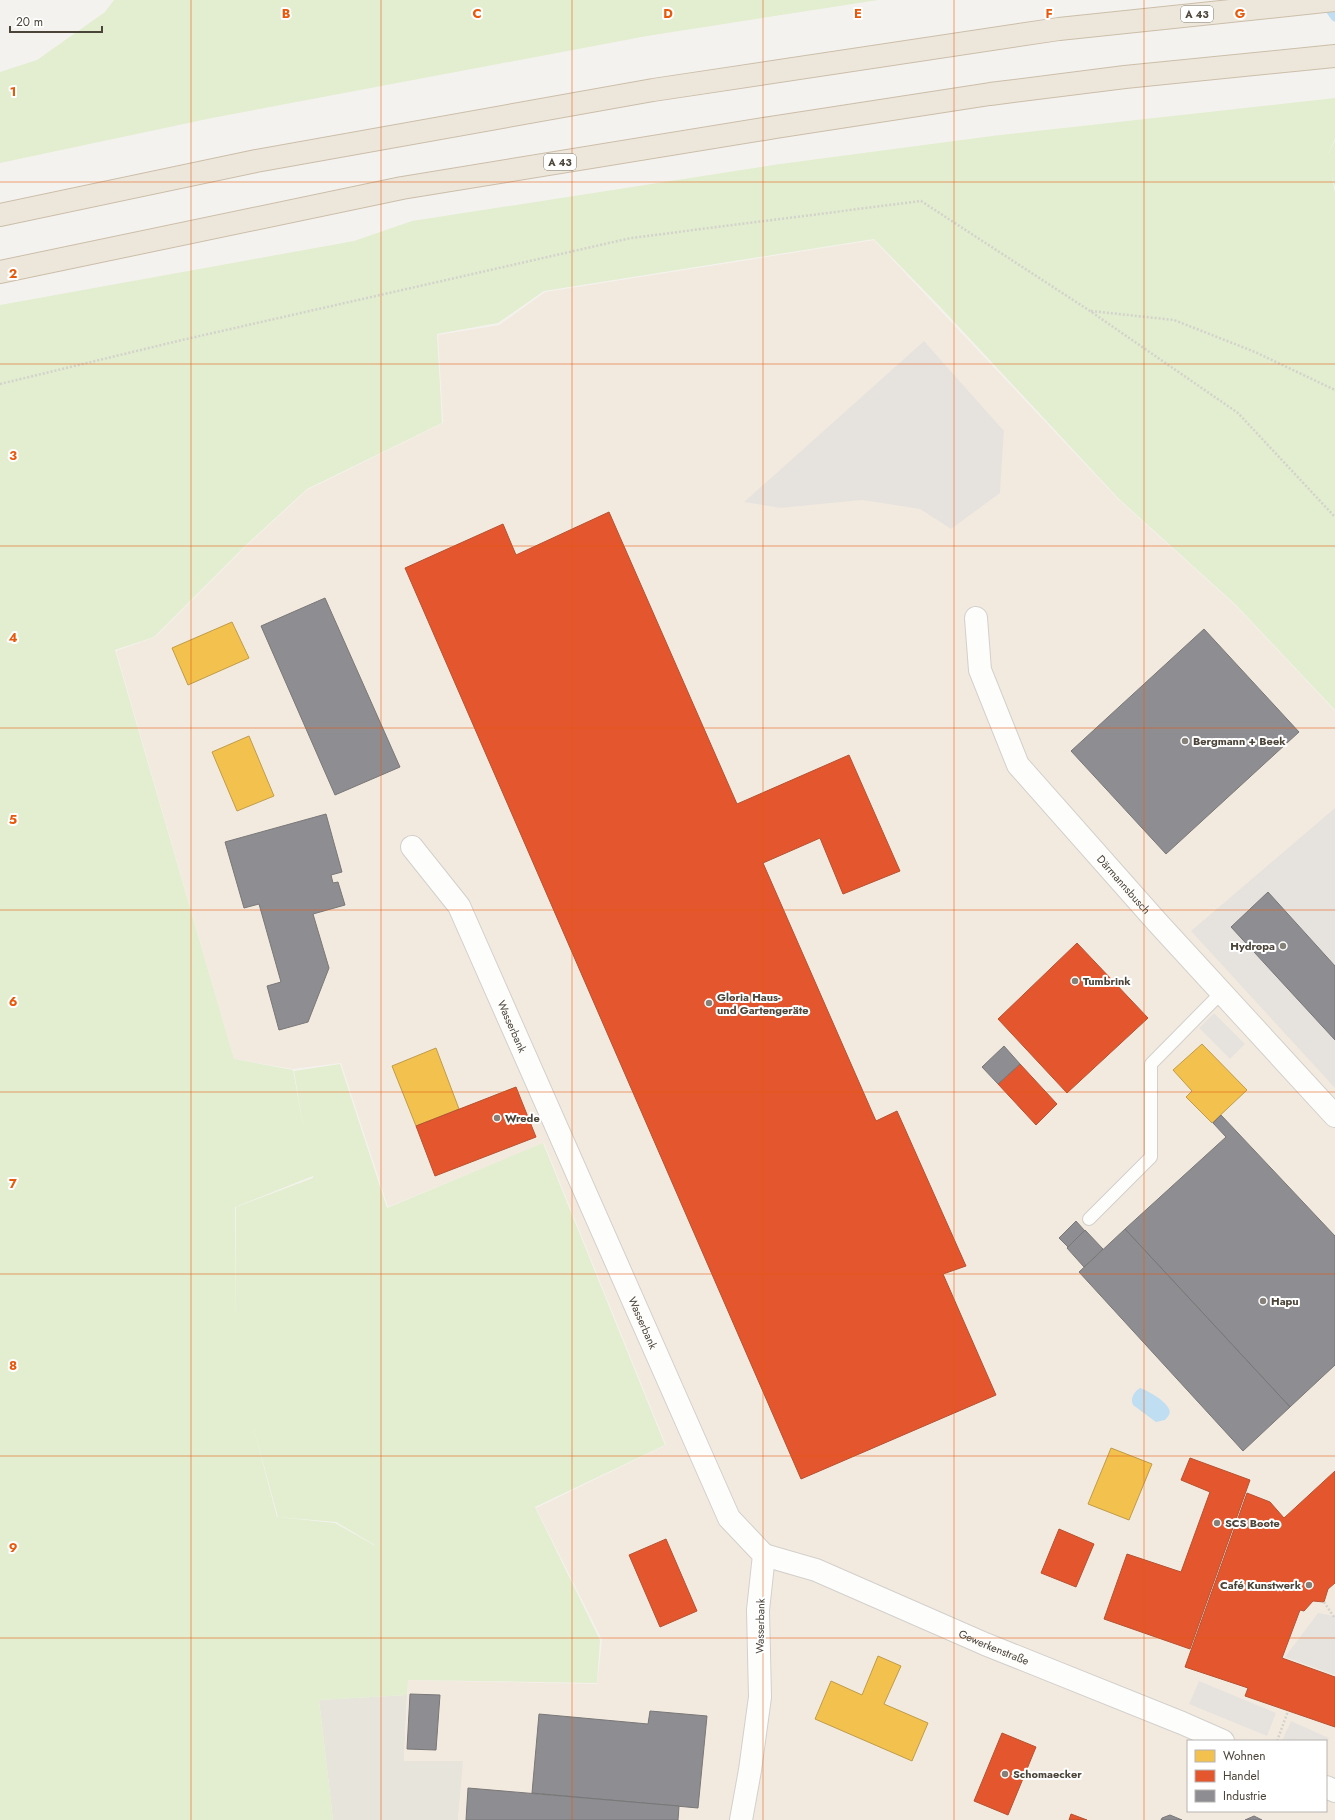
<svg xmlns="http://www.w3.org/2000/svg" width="1335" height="1820" font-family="Jost,sans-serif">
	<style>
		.residential { fill: #e7e4dc }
		.commercial { fill: #f3eadf; fill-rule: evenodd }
		.industrial { fill: #e6e2de }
		.green { fill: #e2eecf; fill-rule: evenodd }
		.parking { fill: #e6e3df }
		.water { fill: #c0def1 }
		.homes { fill: #f2c14e; stroke: #c09c48 }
		.shops { fill: #e4572e; stroke: #b65131 }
		.industry { fill: #8d8d92; stroke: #797777 }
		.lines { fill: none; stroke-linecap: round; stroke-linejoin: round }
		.stream { stroke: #c0def1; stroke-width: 9 }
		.service-casing { stroke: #d2d0cb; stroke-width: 14 }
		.minor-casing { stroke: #d2d0cb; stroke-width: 24 }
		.motorway-casing { stroke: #cbbea9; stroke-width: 24 }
		.path { stroke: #d3d2cc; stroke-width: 2.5; stroke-dasharray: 2 2; stroke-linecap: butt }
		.service { stroke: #fdfdfc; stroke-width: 12 }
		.minor { stroke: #fdfdfc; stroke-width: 22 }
		.motorway { stroke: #ede7db; stroke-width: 22 }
		.grid { fill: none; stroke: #e8590c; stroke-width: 1; stroke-opacity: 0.55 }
		.poi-dot { fill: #868178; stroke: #fff; stroke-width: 1.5 }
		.labels { text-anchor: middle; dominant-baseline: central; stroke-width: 4; stroke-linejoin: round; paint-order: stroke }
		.shield { fill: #fff; stroke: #817c74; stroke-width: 1 }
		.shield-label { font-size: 10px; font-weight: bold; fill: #4b4439 }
		.poi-label { font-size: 11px; font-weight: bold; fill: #4b4439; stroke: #fff; text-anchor: start }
		.street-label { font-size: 11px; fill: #4b4439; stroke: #fff }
		.grid-label { font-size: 13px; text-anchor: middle; font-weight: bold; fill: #e8590c; stroke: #fff; stroke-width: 4; stroke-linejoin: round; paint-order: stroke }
	</style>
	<rect width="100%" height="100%" fill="#f4f2ee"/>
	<path class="residential" d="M407,1695L404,1761H464L458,1820H333L319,1700Z"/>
	<path class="commercial" d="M874,240L1118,499L1235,605L1335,711V1820H458L463,1761H404L408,1680L597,1684L602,1640L536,1508L666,1445L544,1143L388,1207L341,1063L293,1069L234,1059L116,651L155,637L246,546L307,490L443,423L438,335L499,325L545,292ZM1188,1741H1326V1811H1188Z"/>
	<path class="industrial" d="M1335,808V1088L1191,931Z"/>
	<g class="green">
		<path d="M114,0H878L647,36L212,118L0,163V72L37,60L105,12Z"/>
		<path d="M1335,98V139L1328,154L1335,141V188L1331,172L1335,193V710L1236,605L1119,499L944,311L874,239L544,291L498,323L437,334L442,423L307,489L245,546L154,637L115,650L234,1059L293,1070L304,1131L294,1071L340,1064L387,1208L543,1143L665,1445L535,1507L600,1640L597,1683L408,1680L407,1695L319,1700L333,1820H0V305L354,241L412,221L780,164L992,136ZM313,1176V1178L236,1207L235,1328V1207ZM252,1422L278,1517L336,1522L375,1545H374L335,1523L277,1517Z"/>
	</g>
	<g class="parking">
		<path d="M924,341L1004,431L1000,493L951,529L920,509L862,500L780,508L744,502Z"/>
		<path d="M1214,1013L1245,1044L1230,1059L1199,1028Z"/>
		<path d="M1318,1613L1335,1616V1675L1285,1657Z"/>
		<path d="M1199,1681L1276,1713L1267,1736L1189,1704Z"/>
		<path d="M1291,1721L1329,1738L1326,1745V1741H1282Z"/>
	</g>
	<path class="water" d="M1140,1388C1147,1390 1166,1401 1169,1409C1171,1413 1168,1417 1165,1420L1156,1422L1133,1405C1130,1398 1134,1392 1140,1388Z"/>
	<g class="homes">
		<path d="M232,622L249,658L188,685L172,648Z"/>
		<path d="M249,736L274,796L237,811L212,752Z"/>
		<path d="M1202,1044L1247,1090L1212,1123L1186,1097L1192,1091L1173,1070Z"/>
		<path d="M436,1048L459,1109L416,1126L392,1066Z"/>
		<path d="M1111,1448L1152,1464L1129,1520L1088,1504Z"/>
		<path d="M878,1656L901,1666L884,1704L928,1723L912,1761L815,1719L831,1681L862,1695Z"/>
	</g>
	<g class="shops">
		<path d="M609,512L737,804L849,755L900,871L843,894L820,838L763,863L876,1121L897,1111L966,1266L943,1274L996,1395L801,1479L405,568L503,524L516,555Z"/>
		<path d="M1077,943L1148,1018L1067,1093L998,1019Z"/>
		<path d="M1020,1064L1057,1104L1036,1125L998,1084Z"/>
		<path d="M516,1087L536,1137L435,1176L416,1126Z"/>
		<path d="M1190,1458L1250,1480L1190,1649L1104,1619L1127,1554L1181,1572L1210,1492L1181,1480Z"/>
		<path d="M1335,1471V1583L1328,1589L1324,1602L1313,1601L1304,1611L1300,1610L1282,1658L1335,1677V1727L1245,1696L1248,1688L1185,1667L1247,1493L1270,1502L1284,1518Z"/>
		<path d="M1059,1529L1094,1544L1076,1587L1041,1573Z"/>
		<path d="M666,1539L697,1611L660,1627L629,1555Z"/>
		<path d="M1002,1733L1036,1747L1008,1815L974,1801Z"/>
		<path d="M1071,1814L1087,1820H1069Z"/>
	</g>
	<g class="industry">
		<path d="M325,598L400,767L335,795L261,626Z"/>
		<path d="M1204,629L1299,732L1166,854L1071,751Z"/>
		<path d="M326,814L342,872L331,875L333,883L338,882L345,905L313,914L329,968L308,1022L279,1030L267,986L281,982L259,904L244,908L225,842Z"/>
		<path d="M1268,892L1335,966V1040L1231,927Z"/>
		<path d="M1004,1046L1020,1064L998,1084L982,1067Z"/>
		<path d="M1221,1115L1335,1236V1365L1290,1407L1125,1229L1226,1137L1213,1123Z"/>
		<path d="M1076,1221L1085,1231L1068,1247L1059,1238Z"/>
		<path d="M1125,1229L1290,1407L1243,1451L1079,1272Z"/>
		<path d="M1085,1230L1103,1249L1084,1267L1067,1248Z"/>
		<path d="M410,1694L440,1695L436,1750L407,1749Z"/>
		<path d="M650,1711L707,1716L698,1808L532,1793L539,1714L648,1724Z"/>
		<path d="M468,1788L679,1806L678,1820H466Z"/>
		<path d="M1170,1815L1182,1820H1161L1162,1818Z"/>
		<path d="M1254,1816L1262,1820H1245Z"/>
	</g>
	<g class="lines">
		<path class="stream" d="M1325,3L1335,17"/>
		<defs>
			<path id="service" d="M1089,1219L1151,1157V1064L1222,992"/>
			<g id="minor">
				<path id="s1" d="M976,618L980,670L1018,765L1157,922L1335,1116"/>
				<path id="s2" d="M412,847L459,906L729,1518L764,1555L758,1610L760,1697L750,1770L741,1820"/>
				<path id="s3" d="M764,1555L816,1570L985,1644L1182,1723L1223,1741"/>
				<path d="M1326,1787L1335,1791"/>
			</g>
			<g id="motorway">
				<path d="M0,215L256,161L653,90L1059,29L1335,0"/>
				<path d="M0,272L402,188L776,127L990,94L1125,77L1335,56"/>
			</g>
		</defs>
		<use href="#service" class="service-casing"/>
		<use href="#minor" class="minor-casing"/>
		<use href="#motorway" class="motorway-casing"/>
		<g class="path">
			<path d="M1091,311L1174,320L1255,352L1335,390"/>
			<path d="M0,384L182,340L631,238L921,201L1090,311L1238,413L1335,517"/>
			<path d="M1324,1602L1334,1617"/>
			<path d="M1277,1741L1288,1711"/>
		</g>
		<use href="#service" class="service"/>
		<use href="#minor" class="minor"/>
		<use href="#motorway" class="motorway"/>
	</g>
	<path class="grid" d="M191,0V1820M381,0V1820M572,0V1820M763,0V1820M954,0V1820M1144,0V1820M0,182H1335M0,364H1335M0,546H1335M0,728H1335M0,910H1335M0,1092H1335M0,1274H1335M0,1456H1335M0,1638H1335"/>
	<g class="poi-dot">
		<circle cx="1185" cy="741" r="4"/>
		<circle cx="1283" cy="946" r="4"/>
		<circle cx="1075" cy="981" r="4"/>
		<circle cx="709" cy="1003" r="4"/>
		<circle cx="497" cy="1118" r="4"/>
		<circle cx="1263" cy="1301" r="4"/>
		<circle cx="1217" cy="1523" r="4"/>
		<circle cx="1309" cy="1585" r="4"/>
		<circle cx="1005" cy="1774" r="4"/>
	</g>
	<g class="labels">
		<g class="shield">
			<rect x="1181" y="6" width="32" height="16" rx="3"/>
			<rect x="544" y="154" width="32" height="16" rx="3"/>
		</g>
		<g class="shield-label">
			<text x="1197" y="14">A 43</text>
			<text x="560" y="162">A 43</text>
		</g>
		<g class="poi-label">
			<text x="1193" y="741">Bergmann + Beek</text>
			<text x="1275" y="946" text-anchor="end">Hydropa</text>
			<text x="1083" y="981">Tumbrink</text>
			<text x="717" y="997">Gloria Haus-<tspan x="717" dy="13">und Gartengeräte</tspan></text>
			<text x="505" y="1118">Wrede</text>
			<text x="1271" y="1301">Hapu</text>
			<text x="1225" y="1523">SCS Boote</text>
			<text x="1301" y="1585" text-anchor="end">Café Kunstwerk</text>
			<text x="1013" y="1774">Schomaecker</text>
		</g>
		<g class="street-label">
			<text stroke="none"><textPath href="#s1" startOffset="314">Därmannsbusch</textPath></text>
			<text stroke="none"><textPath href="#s2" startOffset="207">Wasserbank</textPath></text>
			<text stroke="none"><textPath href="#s2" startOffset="531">Wasserbank</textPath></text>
			<text transform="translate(760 1626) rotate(-89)">Wasserbank</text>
			<text stroke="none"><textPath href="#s3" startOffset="248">Gewerkenstraße</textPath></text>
		</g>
	</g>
	<g class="grid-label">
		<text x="286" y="18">B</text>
		<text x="477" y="18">C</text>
		<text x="668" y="18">D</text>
		<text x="858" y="18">E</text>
		<text x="1049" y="18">F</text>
		<text x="1240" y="18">G</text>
		<text x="13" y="96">1</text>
		<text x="13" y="278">2</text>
		<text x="13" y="460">3</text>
		<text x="13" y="642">4</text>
		<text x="13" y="824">5</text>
		<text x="13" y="1006">6</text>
		<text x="13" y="1188">7</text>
		<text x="13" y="1370">8</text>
		<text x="13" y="1552">9</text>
	</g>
	<rect x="1187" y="1740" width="140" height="72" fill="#ffffff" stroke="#b7b4b0"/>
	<rect x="1195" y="1750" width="20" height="12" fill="#f2c14e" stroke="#b7b4b0"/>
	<text x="1223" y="1760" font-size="12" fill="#4b4439">Wohnen</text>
	<rect x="1195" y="1770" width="20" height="12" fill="#e4572e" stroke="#b7b4b0"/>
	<text x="1223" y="1780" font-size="12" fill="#4b4439">Handel</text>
	<rect x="1195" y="1790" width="20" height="12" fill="#8d8d92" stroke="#b7b4b0"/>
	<text x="1223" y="1800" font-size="12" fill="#4b4439">Industrie</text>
	<path d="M10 26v6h92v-6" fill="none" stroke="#4b4439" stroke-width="2"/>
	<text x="16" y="26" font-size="12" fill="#4b4439" stroke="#ffffff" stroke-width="3" paint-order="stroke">20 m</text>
</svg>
